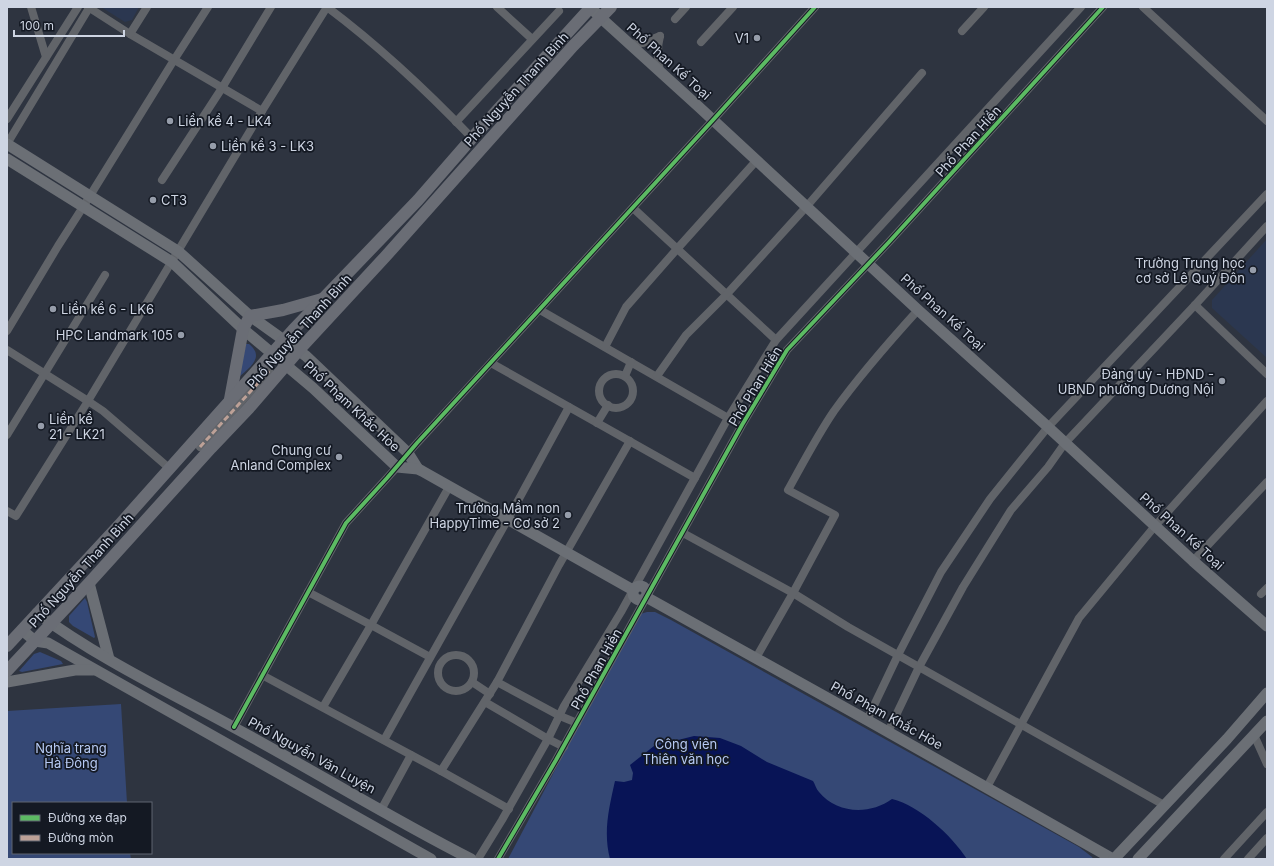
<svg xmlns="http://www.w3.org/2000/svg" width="1274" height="866" font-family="Inter,sans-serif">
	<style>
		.built { fill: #2b3750 }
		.green { fill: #354875 }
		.water { fill: #081456 }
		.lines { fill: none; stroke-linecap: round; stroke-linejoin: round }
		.street { stroke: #616469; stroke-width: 8 }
		.secondary { stroke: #6b6f75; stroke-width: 11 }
		.primary { stroke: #6a6d75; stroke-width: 12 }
		.quiet { stroke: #bda197; stroke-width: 3; stroke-dasharray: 6 3; stroke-linecap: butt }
		.cycleway-casing { stroke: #141923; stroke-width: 6 }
		.cycleway { stroke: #5cba63; stroke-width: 4 }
		.poi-dot { fill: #969daa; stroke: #141923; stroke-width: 1.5 }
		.labels { text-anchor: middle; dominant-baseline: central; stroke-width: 3.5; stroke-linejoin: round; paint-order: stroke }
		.poi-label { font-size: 13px; fill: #ced5e3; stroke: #141923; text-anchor: end }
		.street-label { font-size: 13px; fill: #ced5e3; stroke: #141923 }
		.park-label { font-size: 13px; fill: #b6c9f3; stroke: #141923 }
	</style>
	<rect width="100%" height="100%" fill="#2e3440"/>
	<g class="built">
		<path d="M101,7H139L132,20L125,22Z"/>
		<path d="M1267,239V358L1212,308V300Z"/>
	</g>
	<g class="green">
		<path d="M246,344H249C265,357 250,367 239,377Z"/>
		<path d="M85,598L87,602L95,637L94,638L73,626L69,622V616Z"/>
		<path d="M647,612H655L671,620L1079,847L1092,857L1093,859H508L637,615Z"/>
		<path d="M40,652L61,661L63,664L22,672L19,671L34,654Z"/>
		<path d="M121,704L127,803H13V853H130L131,859H7V711Z"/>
	</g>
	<path class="water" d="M694,736L720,738L741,746L767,762L813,781C815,784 816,789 819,792C837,814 870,815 892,799C920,806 951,835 967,859H610C603,832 609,808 615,781L624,782L632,780L633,773L630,765L654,746Z"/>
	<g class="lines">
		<g class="street">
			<path d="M31,7L46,57"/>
			<path d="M88,7L130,34L262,111"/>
			<path d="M327,7C379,46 427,91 472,138"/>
			<path d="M497,7L532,39"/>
			<path d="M1143,7L1267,121"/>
			<path d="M675,19L686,7"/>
			<path d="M962,31L984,7"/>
			<path d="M130,34L147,7"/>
			<path d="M660,36C657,48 657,59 660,71"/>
			<path d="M701,42L733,7"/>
			<path d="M629,44L643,43L660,36"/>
			<path d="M7,119L78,7"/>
			<path d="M456,122L559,11"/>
			<path d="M7,144L89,8"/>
			<path d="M162,180L222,88L271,7"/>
			<path d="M633,208L776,340"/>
			<path d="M1195,305L1267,374"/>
			<path d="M540,310L728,418"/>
			<path d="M7,331L58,246L83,207L174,60L208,7"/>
			<path d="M605,347L626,307L677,249L757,160"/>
			<path d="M7,350L88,401L103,411L169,468"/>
			<path d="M491,363L695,478"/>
			<circle cx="616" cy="391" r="17"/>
			<path d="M625,376L631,362"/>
			<path d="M657,376L686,335L726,295L807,206L922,73"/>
			<path d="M597,423L608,405"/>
			<path d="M7,435L105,275"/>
			<path d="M200,447L269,371"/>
			<path d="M408,453L713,120L815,7"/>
			<path d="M7,511L16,516L88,401L262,111L327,7"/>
			<path d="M683,533L793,593L848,627L1164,805"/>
			<path d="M1193,561L1267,482"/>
			<path d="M308,592L371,625L430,657"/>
			<path d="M1261,594L1267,588"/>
			<circle cx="456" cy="673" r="18"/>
			<path d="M756,658L793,593L835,515L788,490C803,463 817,436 834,411C860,375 889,342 918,310"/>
			<path d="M262,675L441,771L509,809"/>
			<path d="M472,682L490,694"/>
			<path d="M497,682L560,716L577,723"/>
			<path d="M485,702L548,739L564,747"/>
			<path d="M323,707L371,625L449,487"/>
			<path d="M867,720L898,655L941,572L990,499L1048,427L1267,194"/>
			<path d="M234,727L346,523L397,467"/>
			<path d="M888,732L919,667L963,587L1011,510L1048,467L1065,443L1195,305L1267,226"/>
			<path d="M1254,735L1267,764"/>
			<path d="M384,740L508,519L569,407"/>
			<path d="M441,771L497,682L559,565L630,441"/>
			<path d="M987,787L1079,618L1155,526L1267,401"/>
			<path d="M381,810L411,755"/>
			<path d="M478,859L502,820L548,739L564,706L621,612L728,418L776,340L1081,7"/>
			<path d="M498,859L556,760L742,425L787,350L889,242L1103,7"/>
			<path d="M1224,859L1267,812"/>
			<path d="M1248,859L1267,838"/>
		</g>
		<g class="secondary">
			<path d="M590,7L601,18L699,107L918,310L1048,427L1193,561L1267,626"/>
			<path d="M7,144L179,252L250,316L306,356L408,453L418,469"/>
			<path d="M7,159L172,262L243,329L313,388L397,467L418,469L422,471L633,590"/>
			<path d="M89,583L109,659"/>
			<circle cx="640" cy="593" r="7"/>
			<path d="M646,597L867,720L1113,859"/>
			<path d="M37,613C98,658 167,691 233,727C313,770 390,818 471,859"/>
			<path d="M22,630L35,641L48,643L431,859"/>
			<path d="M7,682L75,670H93"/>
			<path d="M1114,859L1227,739L1267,693"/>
			<path d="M1138,859L1267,721"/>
		</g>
		<g class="primary">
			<path d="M230,399L243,329L250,316L283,310L322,299"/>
			<path d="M7,646L121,523L293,330L418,200L472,138L591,7"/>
			<path d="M7,671L89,583L211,448L249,408L299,350L385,257L573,46L611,7"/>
		</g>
		<path class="quiet" d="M200,447L269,371"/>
		<defs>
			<g id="cycleway">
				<path d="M234,727L346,523L387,478L417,443L713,120L815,7"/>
				<path d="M498,859L556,760L742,425L787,350L889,242L1103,7"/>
			</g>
		</defs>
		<use href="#cycleway" class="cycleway-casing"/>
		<use href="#cycleway" class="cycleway"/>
	</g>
	<g class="poi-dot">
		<circle cx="757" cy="38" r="4"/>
		<circle cx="170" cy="121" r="4"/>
		<circle cx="213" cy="146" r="4"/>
		<circle cx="153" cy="200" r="4"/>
		<circle cx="1253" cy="270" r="4"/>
		<circle cx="53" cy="309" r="4"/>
		<circle cx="181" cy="335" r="4"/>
		<circle cx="1222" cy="381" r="4"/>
		<circle cx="41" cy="426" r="4"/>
		<circle cx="339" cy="457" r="4"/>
		<circle cx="568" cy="515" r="4"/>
	</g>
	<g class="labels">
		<g class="poi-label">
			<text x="749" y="38">V1</text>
			<text x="178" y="121" text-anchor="start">Liền kề 4 - LK4</text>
			<text x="221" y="146" text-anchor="start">Liền kề 3 - LK3</text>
			<text x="161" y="200" text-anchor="start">CT3</text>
			<text x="1245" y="263">Trường Trung học<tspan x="1245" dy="15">cơ sở Lê Quý Đôn</tspan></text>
			<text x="61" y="309" text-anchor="start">Liền kề 6 - LK6</text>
			<text x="173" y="335">HPC Landmark 105</text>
			<text x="1214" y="374">Đảng uỷ - HĐND -<tspan x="1214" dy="15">UBND phường Dương Nội</tspan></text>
			<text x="49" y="419" text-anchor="start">Liền kề<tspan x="49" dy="15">21 - LK21</tspan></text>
			<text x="331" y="450">Chung cư<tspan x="331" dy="15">Anland Complex</tspan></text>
			<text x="560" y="508">Trường Mầm non<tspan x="560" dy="15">HappyTime - Cơ sở 2</tspan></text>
		</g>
		<g class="street-label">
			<text transform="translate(669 61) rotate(42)">Phố Phan Kế Toại</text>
			<text transform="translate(516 89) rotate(-48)">Phố Nguyễn Thanh Bình</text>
			<text transform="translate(968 141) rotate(-48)">Phố Phan Hiền</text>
			<text transform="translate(943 312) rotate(42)">Phố Phan Kế Toại</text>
			<text transform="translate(299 331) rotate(-48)">Phố Nguyễn Thanh Bình</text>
			<text transform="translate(755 386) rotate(-59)">Phố Phan Hiền</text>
			<text transform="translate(352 406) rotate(43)">Phố Phạm Khắc Hòe</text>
			<text transform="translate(1182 531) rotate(42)">Phố Phan Kế Toại</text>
			<text transform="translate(81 570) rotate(-48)">Phố Nguyễn Thanh Bình</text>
			<text transform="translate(596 669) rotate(-61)">Phố Phan Hiền</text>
			<text transform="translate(887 715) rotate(29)">Phố Phạm Khắc Hòe</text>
			<text transform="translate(312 755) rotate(29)">Phố Nguyễn Văn Luyện</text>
		</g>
		<g class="park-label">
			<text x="686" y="744">Công viên<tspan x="686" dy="15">Thiên văn học</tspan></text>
			<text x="71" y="748">Nghĩa trang<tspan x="71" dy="15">Hà Đông</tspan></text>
		</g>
	</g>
	<rect width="1274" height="866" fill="none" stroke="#ced5e3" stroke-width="16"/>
	<rect x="12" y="802" width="140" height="52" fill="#141923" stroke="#5e6470"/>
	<rect x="20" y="815" width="20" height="6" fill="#5cba63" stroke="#5e6470"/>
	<text x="48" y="822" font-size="12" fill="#ced5e3">Đường xe đạp</text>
	<rect x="20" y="835" width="20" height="6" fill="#bda197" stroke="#5e6470"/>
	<text x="48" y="842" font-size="12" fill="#ced5e3">Đường mòn</text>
	<path d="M14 30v6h110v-6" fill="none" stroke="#ced5e3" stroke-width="2"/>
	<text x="20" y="30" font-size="12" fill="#ced5e3" stroke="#141923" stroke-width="3" paint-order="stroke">100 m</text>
</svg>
